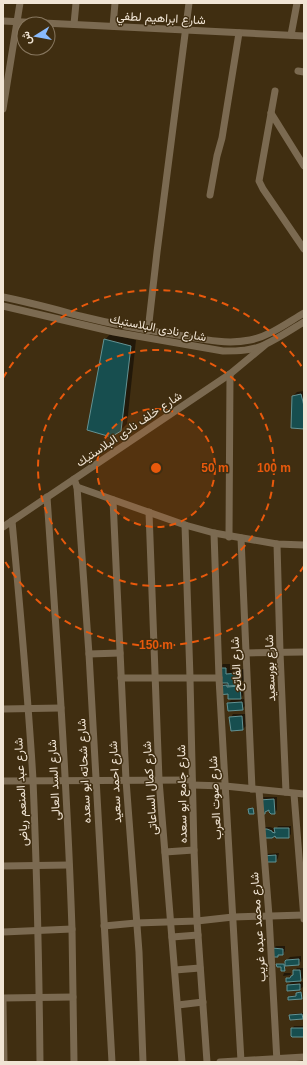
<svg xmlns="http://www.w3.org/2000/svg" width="307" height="1065" font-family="Arial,Vazirmatn,sans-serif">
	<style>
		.shadow { fill: #0007 }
		.building { fill: #174e4f; stroke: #639293 }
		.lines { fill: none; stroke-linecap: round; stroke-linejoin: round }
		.street { stroke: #7b6a51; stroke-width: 7 }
		.ring { fill: none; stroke: #e8590c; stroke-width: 2; stroke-dasharray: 7 5 }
		.labels { text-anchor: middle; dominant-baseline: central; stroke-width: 3; stroke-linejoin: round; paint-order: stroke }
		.street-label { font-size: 12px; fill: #f1e5d5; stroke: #402e11 }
		.centre { fill: #e8590c; stroke: #402e11; stroke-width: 2 }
		.ring-label { font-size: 12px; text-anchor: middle; font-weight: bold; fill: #e8590c; stroke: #402e11; stroke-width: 3; stroke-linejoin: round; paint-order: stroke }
	</style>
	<rect width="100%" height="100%" fill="#402e11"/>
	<g class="shadow">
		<path d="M110,334L136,340L127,424L121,430L105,340Z"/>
		<path d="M304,391V428L293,396L297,392Z"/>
		<path d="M223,664H230V670L244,669L245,680L240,684H243V695L241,698L229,693H219L218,669Z"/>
		<path d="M244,699L245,706L242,709L228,703L231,700Z"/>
		<path d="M233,714H245L246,726L243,729L231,717Z"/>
		<path d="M263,797H277V810L274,813L269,809L264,813Z"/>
		<path d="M278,826H291V834L289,837L276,835L262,837L264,827H270L276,829Z"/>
		<path d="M279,853L278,858L276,861H264L266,854Z"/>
		<path d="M276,946H285V951L283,954H280L277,956L273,949Z"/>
		<path d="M301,956V961L299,964L285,965V969L284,970L282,966L277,965L278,964L286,963V961L290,957Z"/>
		<path d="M297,968H303V978L298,982H303V987L300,989L288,985L292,981L287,979L290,976H293L294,971Z"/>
		<path d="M284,973H291V974L290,975L283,976Z"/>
		<path d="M298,992H302V997L301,998L289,997L290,996L297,995V993Z"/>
		<path d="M303,1013L304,1017L302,1018L290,1015L291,1014Z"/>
		<path d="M294,1026H304V1036L292,1029Z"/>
	</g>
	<g class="building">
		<path d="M104,339L131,346L121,431L111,437L87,430Z"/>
		<path d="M301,394L304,406V429L291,428L292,396Z"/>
		<path d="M217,668H226V674L240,673L241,685L228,686V683H218Z"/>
		<path d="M227,685V687L240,686L241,699H228V694L218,695L217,686Z"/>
		<path d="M242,702L243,710L228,711L227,703Z"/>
		<path d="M242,716L243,730L231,731L229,717Z"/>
		<path d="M274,799L275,814H271L269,812V810L265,812V814H259V800Z"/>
		<path d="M253,808L254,814H249L248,809Z"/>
		<path d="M274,828H289V838H276L275,836L272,838H261V829H267L272,831V832L275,833Z"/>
		<path d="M276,855V862H263L262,856Z"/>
		<path d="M272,948L283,949V955H278V957H272Z"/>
		<path d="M299,959V965L285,966V961L286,960Z"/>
		<path d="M276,964H284L285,971H281V967H277Z"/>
		<path d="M293,970H300L301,981L286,982V978H290L291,976L293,975Z"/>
		<path d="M300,984V990L287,991V985Z"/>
		<path d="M301,992L302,999L288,1000V997L296,996V993Z"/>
		<path d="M302,1014L303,1019L290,1020L289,1015Z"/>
		<path d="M291,1028H304V1037H292L291,1036Z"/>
	</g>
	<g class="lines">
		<g class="street">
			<path d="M3,21L304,36"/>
			<path d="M74,24L76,3"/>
			<path d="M113,26L115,3"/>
			<path d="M291,35L297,3"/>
			<path d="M298,71L304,72"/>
			<path d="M275,91L259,181L263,189L304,249"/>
			<path d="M3,109L20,3"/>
			<path d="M271,113L304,166"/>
			<path d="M210,195L217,156L222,138L239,33"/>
			<path d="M3,297C29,302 54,309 80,316C112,324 145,330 178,335C201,339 226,345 250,340C270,336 287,323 304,313"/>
			<path d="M3,306L114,332L223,351C237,351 253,351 266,344C279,338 292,329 304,322"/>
			<path d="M148,331L157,252L189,3"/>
			<path d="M74,479L77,487L89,654L112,1062"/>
			<path d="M77,487L185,525L214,533L277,544L304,545"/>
			<path d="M47,497C57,641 67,785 72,929C73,973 73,1018 74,1062"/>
			<path d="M113,500L126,780L139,952L143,1062"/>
			<path d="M149,512L159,780L182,1062"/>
			<path d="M12,521C20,607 28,694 33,780C37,874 39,968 40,1062"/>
			<path d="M185,525L190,678L194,850L197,921L207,1062"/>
			<path d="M3,527L230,374L265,345"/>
			<path d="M214,533L219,678L241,1061"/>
			<path d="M229,537L230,374"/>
			<path d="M241,538L252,789"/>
			<path d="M277,544L280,652L286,792"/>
			<path d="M246,653L304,652"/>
			<path d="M89,654L120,653"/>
			<path d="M121,678H219"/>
			<path d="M3,709L61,708"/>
			<path d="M3,781L192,780"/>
			<path d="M192,785L225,786L304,794"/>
			<path d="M259,790L269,916L277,1062"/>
			<path d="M294,794L304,919"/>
			<path d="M165,852L194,850"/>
			<path d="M3,866L69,865"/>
			<path d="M104,926L136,923L197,921L233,917L304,915"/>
			<path d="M3,932L72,929"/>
			<path d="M172,937L198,935"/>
			<path d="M175,970L200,968"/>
			<path d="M3,998L73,997"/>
			<path d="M3,1001L4,1062"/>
			<path d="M178,1005L203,1002"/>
			<path d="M220,1062L304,1057"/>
		</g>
	</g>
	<circle cx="156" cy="468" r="59" fill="#e8590c" fill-opacity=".12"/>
	<g class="ring">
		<circle cx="156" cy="468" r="59"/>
		<circle cx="156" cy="468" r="118"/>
		<path d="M304 566A177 177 0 0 1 3 558M3 378A177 177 0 0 1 304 370"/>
	</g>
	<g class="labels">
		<g class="street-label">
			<text transform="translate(161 18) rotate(3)">شارع ابراهيم لطفي</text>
			<text transform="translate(158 328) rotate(11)">شارع نادى البلاستيك</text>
			<text transform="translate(129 429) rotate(-34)">شارع خلف نادى البلاستيك</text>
			<text transform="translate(236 664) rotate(-93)">شارع الفاتح</text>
			<text transform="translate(270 668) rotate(-92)">شارع بورسعيد</text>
			<text transform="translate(84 771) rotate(-93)">شارع شحاته ابو سعده</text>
			<text transform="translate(54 780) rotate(-93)">شارع السد العالى</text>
			<text transform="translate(115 782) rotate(-93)">شارع احمد سعيد</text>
			<text transform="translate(150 788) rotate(-94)">شارع كمال الساعاتى</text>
			<text transform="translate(21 792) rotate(-93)">شارع عبد المنعم رياض</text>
			<text transform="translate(182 794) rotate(-91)">شارع جامع ابو سعده</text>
			<text transform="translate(215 798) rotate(-93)">شارع صوت العرب</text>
			<text transform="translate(258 927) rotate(-94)">شارع محمد عبده غريب</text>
		</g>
	</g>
	<circle cx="156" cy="468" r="6" class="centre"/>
	<g class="ring-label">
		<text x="215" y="472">50 m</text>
		<text x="274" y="472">100 m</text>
		<text x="156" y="649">150 m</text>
	</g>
	<rect width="307" height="1065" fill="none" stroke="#f1e5d5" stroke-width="8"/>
	<g transform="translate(36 36) rotate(259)"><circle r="19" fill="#402e11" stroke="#87775f"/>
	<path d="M0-3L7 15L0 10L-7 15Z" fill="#89bafc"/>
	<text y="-6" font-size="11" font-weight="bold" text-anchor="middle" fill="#f1e5d5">ش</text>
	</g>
</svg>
